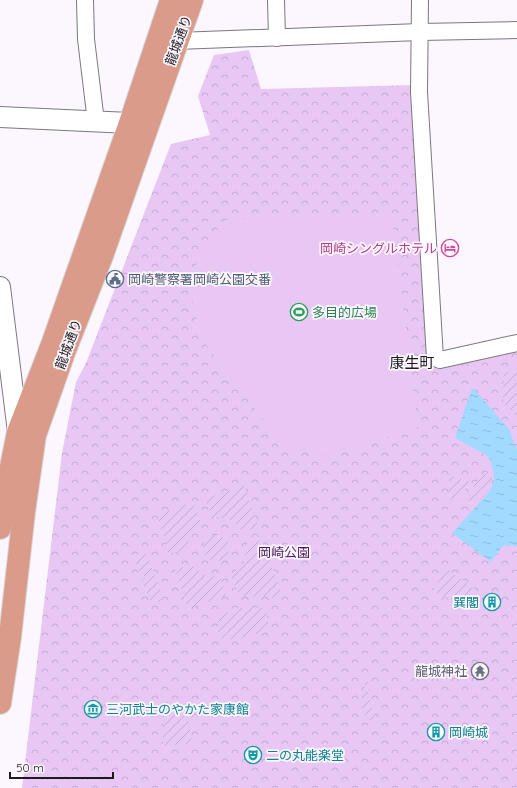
<svg xmlns="http://www.w3.org/2000/svg" width="517" height="788" font-family="Quicksand,'Noto Sans JP',sans-serif">
	<style>
		.forest { fill: url(#forest-crowns) }
		.garden { fill: url(#garden-furrows) }
		.pitch { fill: #e8c7f5 }
		.water { fill: url(#water-ripples) }
		.lines { fill: none; stroke-linecap: round; stroke-linejoin: round }
		.minor-casing { stroke: #7c777e; stroke-width: 18 }
		.tertiary-casing { stroke: #7c777e; stroke-width: 22 }
		.trunk-casing { stroke: #d6d6d6; stroke-width: 24 }
		.minor { stroke: #fff; stroke-width: 16 }
		.tertiary { stroke: #fff; stroke-width: 20 }
		.trunk { stroke: #da9b8a; stroke-width: 22 }
		.labels { text-anchor: middle; dominant-baseline: central; stroke-width: 3.5; stroke-linejoin: round; paint-order: stroke }
		.street-label { font-size: 13px; fill: #1c1a1d; stroke: #fcf6fe }
		.hotel-label { font-size: 13px; fill: #b23c85; stroke: #fcf6fe; text-anchor: end }
		.service-label { font-size: 13px; fill: #4e5e75; stroke: #fcf6fe; text-anchor: start }
		.leisure-label { font-size: 13px; fill: #27864d; stroke: #fcf6fe; text-anchor: start }
		.park-label { font-size: 13px; fill: #4d175f; stroke: #fcf6fe }
		.culture-label { font-size: 13px; fill: #0d838f; stroke: #fcf6fe; text-anchor: start }
		.worship-label { font-size: 13px; fill: #5b616d; stroke: #fcf6fe; text-anchor: end }
		.quarter-label { font-size: 15px; fill: #1c1a1d; stroke: #fcf6fe }
	</style>
	<defs>
		<pattern id="forest-crowns" width="20" height="18" patternUnits="userSpaceOnUse"><rect width="20" height="18" fill="#e8c7f5"/><path d="M2 6a3 3 0 1 1 6 0M12 15a3 3 0 1 1 6 0" fill="none" stroke="#c6aad2"/></pattern>
		<pattern id="garden-furrows" width="10" height="10" patternUnits="userSpaceOnUse"><rect width="10" height="10" fill="#e8c7f5"/><path d="M-1 1l2-2M0 10L10 0M9 11l2-2" fill="none" stroke="#c6aad2"/></pattern>
		<pattern id="water-ripples" width="26" height="14" patternUnits="userSpaceOnUse"><rect width="26" height="14" fill="#a2daff"/><path d="M2 4q2-2 4 0t4 0M15 11q2-2 4 0t4 0" fill="none" stroke="#8bbada"/></pattern>
	</defs>
	<rect width="100%" height="100%" fill="#fcf6fe"/>
	<path class="forest" d="M249,50L261,89L415,85L429,353L517,347V788H22L62,453L76,382L86,363L171,144L210,135L198,96L214,55Z"/>
	<g class="garden">
		<path d="M517,371V418L503,402L504,372Z"/>
		<path d="M491,473L492,475C494,486 481,504 470,504L469,501C472,489 476,474 491,473Z"/>
		<path d="M449,476L469,481L461,499L457,501L451,500L449,497Z"/>
		<path d="M244,485L258,527L242,532C235,520 227,516 213,518L205,499Z"/>
		<path d="M193,502L201,523C193,529 187,538 189,549L169,554L157,515Z"/>
		<circle cx="216" cy="548" r="13"/>
		<path d="M262,540L282,595L273,598L269,596H239L231,574C244,566 247,559 245,544Z"/>
		<path d="M142,553L147,555L154,573L141,577L135,561L136,555Z"/>
		<path d="M192,565C199,574 208,577 220,577L226,596L188,608L175,569Z"/>
		<path d="M447,569L476,590L466,606L432,591Z"/>
		<path d="M155,575L162,595L160,601L155,603L150,601L142,580Z"/>
		<path d="M239,608H266L269,630C258,634 233,641 222,639C217,633 216,623 221,617C226,612 233,610 239,608Z"/>
		<path d="M368,677V692L371,706L378,724C356,717 361,694 368,677Z"/>
		<path d="M168,697V702L187,712L192,744L163,745V698Z"/>
	</g>
	<path class="pitch" d="M391,212L418,427L329,457L284,447L201,338L189,287L199,257L224,220Z"/>
	<path class="water" d="M472,388L474,389L509,429L517,450V547L512,545L503,546L491,562L452,533L490,491L493,483L494,478L493,469L491,462L486,455L455,438Z"/>
	<g class="lines">
		<defs>
			<g id="minor">
				<path d="M85,0L86,39L96,122"/>
				<path d="M276,0L277,38"/>
				<path d="M420,0L419,92L435,358L440,360L517,343"/>
				<path d="M177,41L420,32L517,30"/>
			</g>
			<g id="tertiary">
				<path d="M0,117L130,123"/>
				<path d="M0,287L18,432"/>
			</g>
			<g id="trunk">
				<path d="M0,528L9,477L18,432L53,342L130,123L171,0"/>
				<path d="M0,703L10,637L24,512L35,435L65,350L102,256L192,0"/>
			</g>
		</defs>
		<use href="#minor" class="minor-casing"/>
		<use href="#tertiary" class="tertiary-casing"/>
		<use href="#trunk" class="trunk-casing"/>
		<use href="#minor" class="minor"/>
		<use href="#tertiary" class="tertiary"/>
		<use href="#trunk" class="trunk"/>
	</g>
	<defs>
		<symbol id="hotel-ring" viewBox="-11 -11 22 22"><circle r="9.5" fill="#fcf6fe" stroke="#d1479c" stroke-width="1.5"/><path d="M-6-4.5h1.5V1H6V5H4.5V3h-9V5H-6ZM-4 0a1.8 1.8 0 1 1 3.6 0ZM.5 0V-2.5h3Q6-2.5 6 0Z" fill="#d1479c"/></symbol>
		<symbol id="civic-ring" viewBox="-11 -11 22 22"><circle r="9.5" fill="#fcf6fe" stroke="#5c6f8a" stroke-width="1.5"/><path d="M-.6-6.5H3V-4.5H.6V-3L4-1V1h2V6H-6V1h2V-1L-.6-3ZM-1.2 2.5V6h2.4V2.5Z" fill="#5c6f8a"/></symbol>
		<symbol id="stadium-ring" viewBox="-11 -11 22 22"><circle r="9.5" fill="#fcf6fe" stroke="#2e9e5b" stroke-width="1.5"/><path d="M0-5a6.5 5 0 1 0 0 10a6.5 5 0 1 0 0-10ZM-3.5-1.8h7v3.6h-7Z" fill="#2e9e5b"/></symbol>
		<symbol id="building-ring" viewBox="-11 -11 22 22"><circle r="9.5" fill="#fcf6fe" stroke="#0f9aa8" stroke-width="1.5"/><path d="M-4-6H4V6H1V3H-1V6H-4ZM-2.5-4.3h1.7v1.8h-1.7ZM.8-4.3h1.7v1.8H.8ZM-2.5-1h1.7V.8h-1.7ZM.8-1h1.7V.8H.8Z" fill="#0f9aa8"/></symbol>
		<symbol id="temple-ring" viewBox="-11 -11 22 22"><circle r="9.5" fill="#fcf6fe" stroke="#6b7280" stroke-width="1.5"/><path d="M0-6L5-2H3V0L6.5 2.5H4V6H1.5V3h-3V6H-4V2.5H-6.5L-3 0V-2H-5Z" fill="#6b7280"/></symbol>
		<symbol id="museum-ring" viewBox="-11 -11 22 22"><circle r="9.5" fill="#fcf6fe" stroke="#0f9aa8" stroke-width="1.5"/><path d="M0-6L6-3V-2H-6V-3ZM-5-1h2V3h-2ZM-1-1h2V3h-2ZM3-1h2V3H3ZM-6 4H6V6H-6Z" fill="#0f9aa8"/></symbol>
		<symbol id="theatre-ring" viewBox="-11 -11 22 22"><circle r="9.5" fill="#fcf6fe" stroke="#0f9aa8" stroke-width="1.5"/><path d="M-5-5.5Q0-4 5-5.5V0Q5 5 0 6Q-5 5-5 0ZM-3.3-2.5H-1v1.5H-3.3ZM1-2.5H3.3v1.5H1ZM-2.8 1Q0 5.5 2.8 1Z" fill="#0f9aa8"/></symbol>
	</defs>
	<g fill-rule="evenodd">
		<use href="#hotel-ring" x="440" y="238" width="20" height="20"/>
		<use href="#civic-ring" x="105" y="269" width="20" height="20"/>
		<use href="#stadium-ring" x="289" y="302" width="20" height="20"/>
		<use href="#building-ring" x="482" y="592" width="20" height="20"/>
		<use href="#temple-ring" x="470" y="661" width="20" height="20"/>
		<use href="#museum-ring" x="83" y="699" width="20" height="20"/>
		<use href="#building-ring" x="426" y="722" width="20" height="20"/>
		<use href="#theatre-ring" x="243" y="745" width="20" height="20"/>
	</g>
	<g class="labels">
		<g class="street-label">
			<text transform="translate(178 40) rotate(-70)">龍城通り</text>
			<text transform="translate(68 344) rotate(-70)">龍城通り</text>
		</g>
		<g class="hotel-label">
			<text x="437" y="248">岡崎シングルホテル</text>
		</g>
		<g class="service-label">
			<text x="128" y="279">岡崎警察署岡崎公園交番</text>
		</g>
		<g class="leisure-label">
			<text x="312" y="312">多目的広場</text>
		</g>
		<g class="park-label">
			<text x="284" y="552">岡崎公園</text>
		</g>
		<g class="culture-label">
			<text x="479" y="602" text-anchor="end">巽閣</text>
			<text x="106" y="709">三河武士のやかた家康館</text>
			<text x="449" y="732">岡崎城</text>
			<text x="266" y="755">二の丸能楽堂</text>
		</g>
		<g class="worship-label">
			<text x="467" y="671">龍城神社</text>
		</g>
		<g class="quarter-label">
			<text x="412" y="362">康生町</text>
		</g>
	</g>
	<path d="M10 772v6h103v-6" fill="none" stroke="#1c1a1d" stroke-width="2"/>
	<text x="16" y="772" font-size="12" fill="#1c1a1d" stroke="#fcf6fe" stroke-width="3" paint-order="stroke">50 m</text>
</svg>
